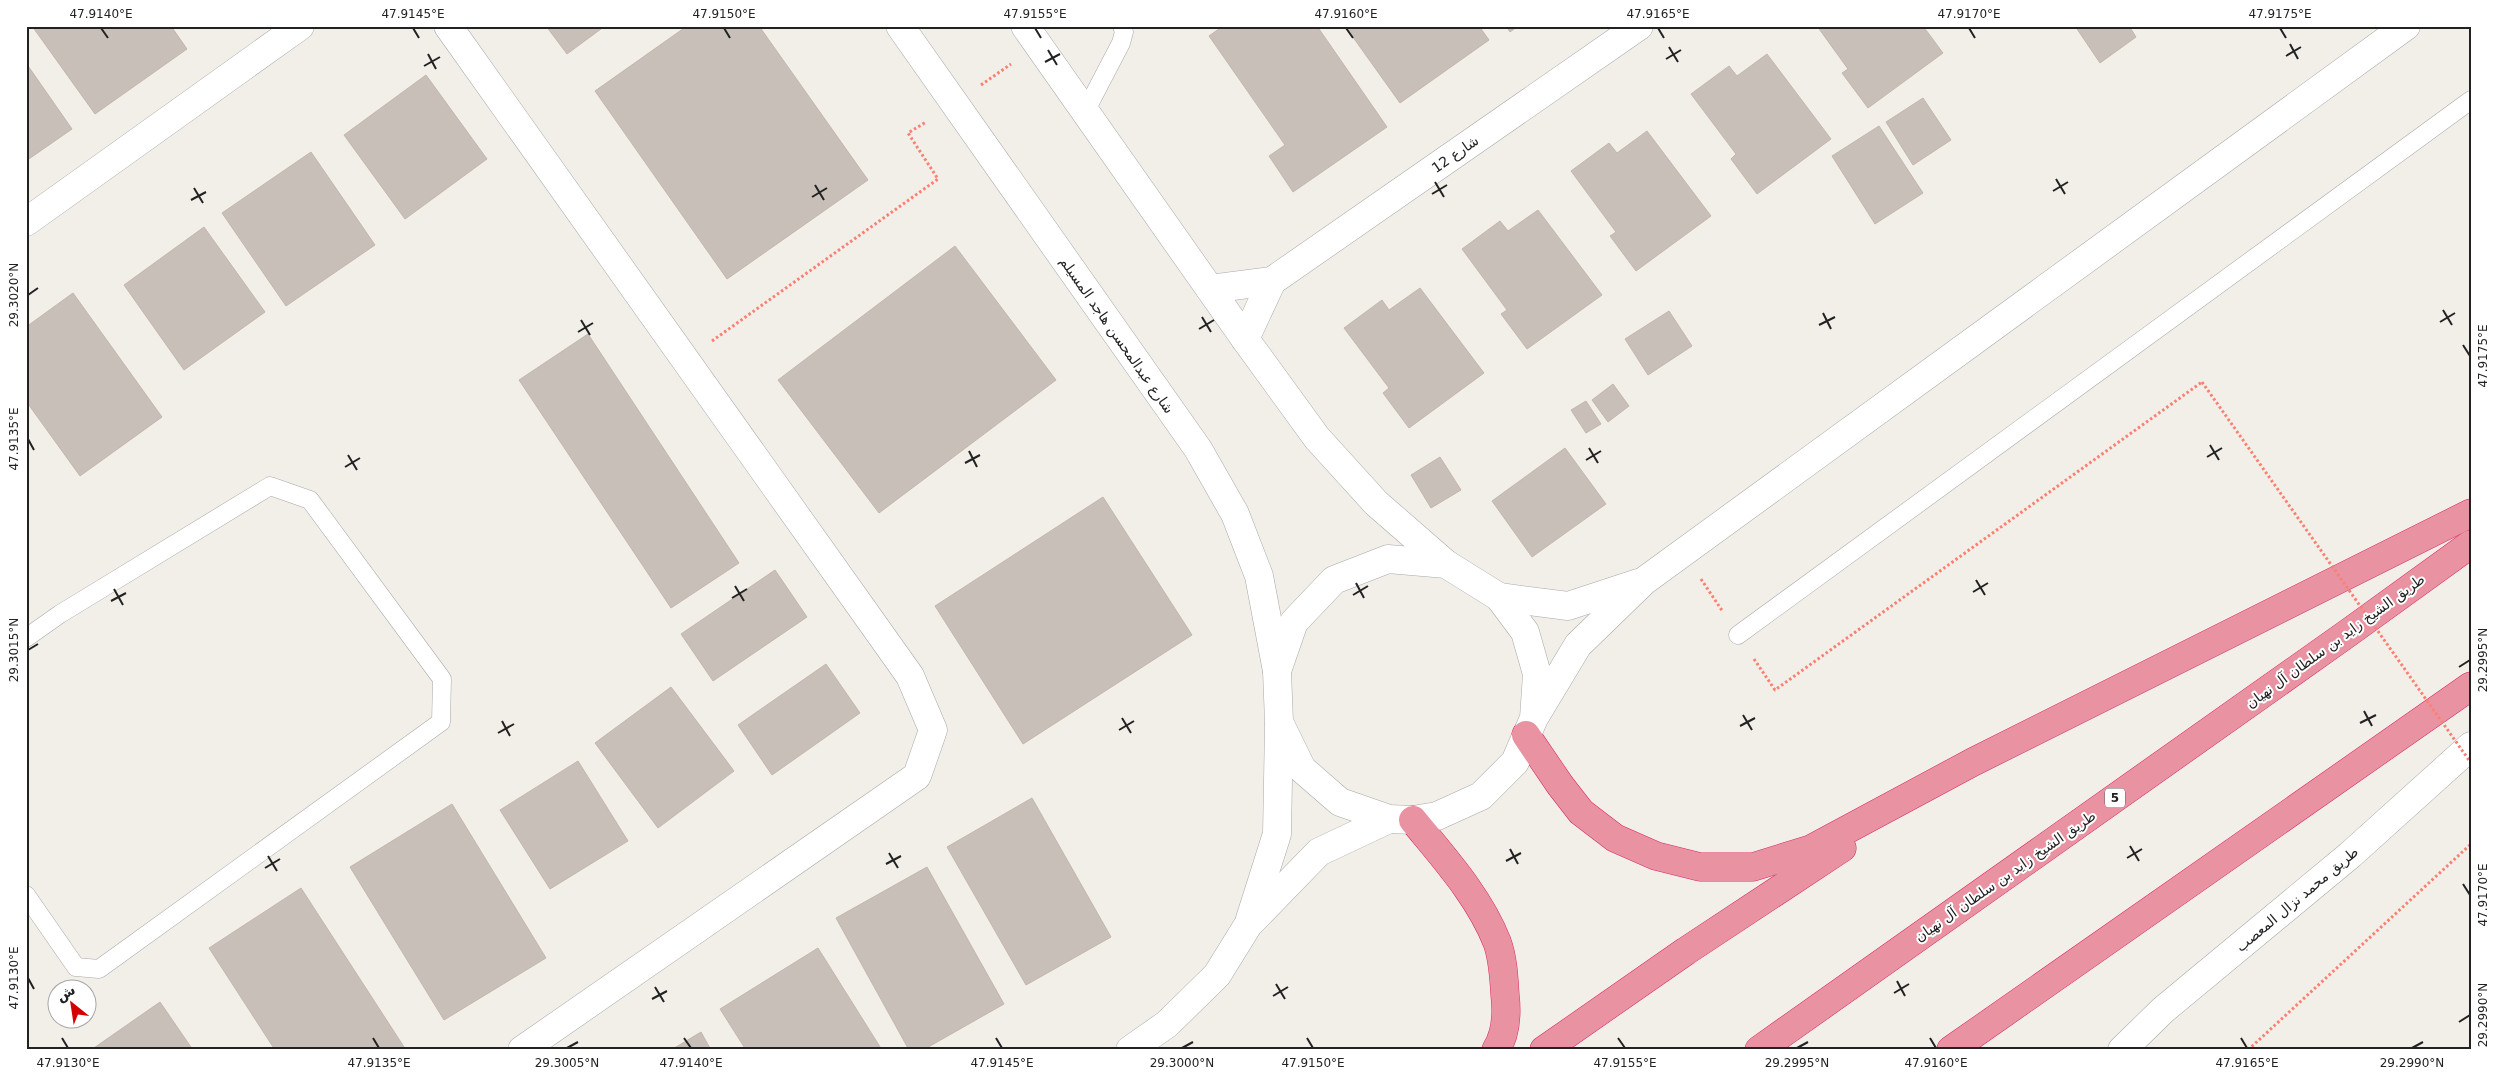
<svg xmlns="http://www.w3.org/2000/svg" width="2497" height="1076" font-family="'DejaVu Sans',Vazirmatn,sans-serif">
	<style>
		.building { fill: #c7bfb8; stroke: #c4b6ab }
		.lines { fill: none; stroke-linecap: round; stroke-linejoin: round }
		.service-casing { stroke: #a9a9a9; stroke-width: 19 }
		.minor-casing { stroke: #a9a9a9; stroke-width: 29 }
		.tertiary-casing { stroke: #a9a9a9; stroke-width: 29 }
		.motorway-casing { stroke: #dc2a67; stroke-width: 29 }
		.path { stroke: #fa8072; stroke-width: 3; stroke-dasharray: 2.5 2.5; stroke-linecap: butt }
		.service { stroke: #fff; stroke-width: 18 }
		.minor { stroke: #fff; stroke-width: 28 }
		.tertiary { stroke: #fff; stroke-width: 28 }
		.motorway { stroke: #e892a2; stroke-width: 28 }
		.path-bridge { stroke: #fa8072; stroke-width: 3; stroke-dasharray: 2.5 2.5; stroke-linecap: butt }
		.ticks { fill: none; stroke: #222; stroke-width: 2 }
		.labels { text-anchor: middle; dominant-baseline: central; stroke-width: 4; stroke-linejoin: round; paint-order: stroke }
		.shield { fill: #fff; stroke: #646464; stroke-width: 1 }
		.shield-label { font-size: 12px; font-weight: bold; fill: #222 }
		.street-label { font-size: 14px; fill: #222; stroke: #fff }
		.neatline { fill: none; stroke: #222; stroke-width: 2 }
		.ticks-label { font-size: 12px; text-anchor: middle; fill: #222 }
	</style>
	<rect width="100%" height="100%" fill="#f2efe9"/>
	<g class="building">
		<path d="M32,26H171L187,49L95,114Z"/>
		<path d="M546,26H605L567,54Z"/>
		<path d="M687,26H759L868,180L727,279L595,91Z"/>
		<path d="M1223,26H1317L1387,127L1293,192L1269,156L1285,145L1209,36Z"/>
		<path d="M1345,26H1479L1489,40L1400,103Z"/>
		<path d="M1506,26H1518L1510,32Z"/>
		<path d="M1817,26H1923L1943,53L1868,108L1842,73L1848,69Z"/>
		<path d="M2075,26H2129L2136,37L2100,63Z"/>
		<path d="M1767,54L1831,139L1757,194L1731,159L1736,154L1691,94L1729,66L1737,76Z"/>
		<path d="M26,63L72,129L26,161Z"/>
		<path d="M426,75L487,159L405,219L344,135Z"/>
		<path d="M1923,98L1951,140L1913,165L1886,122Z"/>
		<path d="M1879,126L1923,193L1875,224L1832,156Z"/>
		<path d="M1647,131L1711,216L1636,271L1610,236L1616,232L1571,171L1609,143L1617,153Z"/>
		<path d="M311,152L375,245L286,306L222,213Z"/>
		<path d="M1538,210L1602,295L1527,349L1501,314L1507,310L1462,249L1500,221L1508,231Z"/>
		<path d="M204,227L265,312L184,370L124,285Z"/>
		<path d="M955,246L1056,380L879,513L778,380Z"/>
		<path d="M1420,288L1484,373L1409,428L1383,393L1389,388L1344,328L1382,300L1389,310Z"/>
		<path d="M73,293L162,417L80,476L26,401V327Z"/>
		<path d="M1669,311L1692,346L1648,375L1625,339Z"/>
		<path d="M588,334L739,563L671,608L519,380Z"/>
		<path d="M1613,384L1629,406L1608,422L1592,400Z"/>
		<path d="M1586,401L1601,424L1586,433L1571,410Z"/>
		<path d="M1565,448L1606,504L1532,557L1492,501Z"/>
		<path d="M1440,457L1461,490L1431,508L1411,475Z"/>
		<path d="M1103,497L1192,635L1023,744L935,606Z"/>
		<path d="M775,570L807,617L713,681L681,634Z"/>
		<path d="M826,664L860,713L772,775L738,725Z"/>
		<path d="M671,687L734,771L658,828L595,743Z"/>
		<path d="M578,761L628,841L550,889L500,810Z"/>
		<path d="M1032,798L1111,937L1026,985L947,847Z"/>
		<path d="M452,804L546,958L444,1020L350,867Z"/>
		<path d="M927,867L1004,1004L923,1050H909L836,918Z"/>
		<path d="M301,888L406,1050H275L209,948Z"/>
		<path d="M818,948L882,1050H746L720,1009Z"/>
		<path d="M160,1002L193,1050H91Z"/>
		<path d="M701,1032L711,1050H671Z"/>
	</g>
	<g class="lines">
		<defs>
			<g id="service">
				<path d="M1085,112L1121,43L1124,32L1122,26"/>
				<path d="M1738,635L2471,100"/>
				<path d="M26,638L60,614L270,486L310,500L442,679L441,722L99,969L76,967L26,895"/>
			</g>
			<g id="minor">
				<path d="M448,26L910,676L933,730L917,776L522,1050"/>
				<path d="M26,222L300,26"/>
				<path d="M1210,289L1272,281L1639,26"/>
				<path d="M1245,339L1272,281"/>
				<path d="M1499,597L1568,606L1638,583"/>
				<path d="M1534,718L1537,674L1525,632L1499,597L1446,564L1388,559L1334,580L1294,622L1277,671L1279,722L1302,769L1340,802L1389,819L1413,820L1437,816L1481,796L1515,762L1534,718L1578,645L1644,581L2406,26"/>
				<path d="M1250,919L1277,834L1279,726"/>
				<path d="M1130,1050L1167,1024L1217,975L1248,925L1319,852L1389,819"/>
			</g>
			<g id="tertiary">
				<path d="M900,26L1198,449L1235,514L1259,576L1277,671"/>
				<path d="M1025,26L1245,339L1317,438L1376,503L1446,564"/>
				<path d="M2122,1050L2163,1010L2350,855L2471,746"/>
			</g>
			<g id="motorway">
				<path d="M1526,735L1560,785L1581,812L1615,838L1656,856L1700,867H1753L1811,849L1973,762L2471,513"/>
				<path d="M1413,820C1443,857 1479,896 1497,942C1503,958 1504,978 1505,995C1507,1012 1506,1034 1496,1050"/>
				<path d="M1544,1050L1686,951L1842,848"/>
				<path d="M1759,1050L2348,633L2471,544"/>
				<path d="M1951,1050L2471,686"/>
			</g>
		</defs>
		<use href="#service" class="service-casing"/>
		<use href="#minor" class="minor-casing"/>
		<use href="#tertiary" class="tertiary-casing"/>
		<use href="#motorway" class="motorway-casing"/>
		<g class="path">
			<path d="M981,85L1011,64"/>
			<path d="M712,341L938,179L908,133L926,122"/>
			<path d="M1701,579L1723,612"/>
			<path d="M1754,659L1775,690L2202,382"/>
			<path d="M2248,1050L2471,844"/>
		</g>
		<use href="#service" class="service"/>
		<use href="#minor" class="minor"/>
		<use href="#tertiary" class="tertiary"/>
		<use href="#motorway" class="motorway"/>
		<path class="path-bridge" d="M2202,382L2471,763"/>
	</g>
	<path class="ticks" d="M101,28L108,38M413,28L419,38M724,28L730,38M1035,28L1041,38M1346,28L1353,38M1658,28L1664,38M1969,28L1975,38M2280,28L2286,38M2290,44L2298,59M1669,47L1678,62M1048,50L1057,65M428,54L436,69M2286,56L2301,47M1666,59L1681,50M1045,62L1060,54M424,66L440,57M2056,179L2065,194M1435,182L1444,197M815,185L824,200M194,188L203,203M2053,191L2068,182M1432,194L1447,185M812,197L827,188M191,200L206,192M28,295L38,288M2443,310L2452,325M1823,313L1831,329M1202,317L1211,332M581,320L590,335M2440,322L2455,313M1819,325L1835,317M1199,329L1214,320M578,332L593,323M2463,345L2470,356M28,439L34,450M2210,445L2219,460M1589,448L1598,463M969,451L977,467M348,455L357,470M2207,457L2222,448M1586,460L1601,451M965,463L980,455M345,467L360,458M1976,580L1985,595M1356,583L1364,598M735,586L744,601M114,589L123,605M1973,592L1988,583M1353,595L1368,586M732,598L747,589M111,601L126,593M28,650L38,644M2459,667L2470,660M2364,711L2372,726M1743,715L1752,730M1122,718L1131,733M502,721L510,736M2360,723L2376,715M1740,726L1755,718M1119,730L1134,721M498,733L514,724M2130,846L2139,861M1510,849L1518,864M889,853L898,868M268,856L277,871M2127,858L2142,849M1506,861L1521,853M886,864L901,856M265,868L280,859M2463,884L2470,895M28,978L34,989M1897,981L1905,996M1276,984L1285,999M655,987L664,1002M1894,993L1909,984M1273,996L1288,987M652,999L667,991M2459,1022L2470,1015M62,1038L68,1048M373,1038L379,1048M684,1038L691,1048M996,1038L1002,1048M1307,1038L1313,1048M1618,1038L1625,1048M1930,1038L1936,1048M2241,1038L2247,1048M567,1048L578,1042M1182,1048L1193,1042M1797,1048L1808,1042M2412,1048L2423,1042"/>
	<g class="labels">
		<rect class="shield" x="2105" y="788.5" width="20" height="19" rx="4"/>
		<g class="shield-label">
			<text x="2115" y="798">5</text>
		</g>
		<g class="street-label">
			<text transform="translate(1455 154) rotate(-35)">شارع 12</text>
			<text transform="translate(1117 335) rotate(55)">شارع عبدالمحسن هاجد المسيلم</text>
			<text transform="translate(2335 641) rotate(-36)">طريق الشيخ زايد بن سلطان آل نهيان</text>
			<text transform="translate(2005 876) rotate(-35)">طريق الشيخ زايد بن سلطان آل نهيان</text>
			<text transform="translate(2297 899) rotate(-40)">طريق محمد نزال المعصب</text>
		</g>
	</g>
	<rect width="2497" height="1076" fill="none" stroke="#ffffff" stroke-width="55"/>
	<g transform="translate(72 1004) rotate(330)"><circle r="24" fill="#ffffff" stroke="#a7a7a7"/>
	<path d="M0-4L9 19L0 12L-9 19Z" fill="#d40000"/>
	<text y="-8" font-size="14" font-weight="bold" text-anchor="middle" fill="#222222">ش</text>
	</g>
	<rect x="28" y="28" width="2442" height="1020" class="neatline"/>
	<g class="ticks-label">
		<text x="101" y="18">47.9140°E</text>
		<text x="413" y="18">47.9145°E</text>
		<text x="724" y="18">47.9150°E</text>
		<text x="1035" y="18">47.9155°E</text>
		<text x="1346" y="18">47.9160°E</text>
		<text x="1658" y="18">47.9165°E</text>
		<text x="1969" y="18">47.9170°E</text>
		<text x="2280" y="18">47.9175°E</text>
		<text transform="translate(14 295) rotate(-90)" y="4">29.3020°N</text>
		<text transform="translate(2483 356) rotate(-90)" y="4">47.9175°E</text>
		<text transform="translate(14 439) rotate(-90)" y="4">47.9135°E</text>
		<text transform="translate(14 650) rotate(-90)" y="4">29.3015°N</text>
		<text transform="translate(2483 660) rotate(-90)" y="4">29.2995°N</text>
		<text transform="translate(2483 895) rotate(-90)" y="4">47.9170°E</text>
		<text transform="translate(14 978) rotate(-90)" y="4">47.9130°E</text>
		<text transform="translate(2483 1015) rotate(-90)" y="4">29.2990°N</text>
		<text x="68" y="1067">47.9130°E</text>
		<text x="379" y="1067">47.9135°E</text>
		<text x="567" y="1067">29.3005°N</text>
		<text x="691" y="1067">47.9140°E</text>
		<text x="1002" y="1067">47.9145°E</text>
		<text x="1182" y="1067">29.3000°N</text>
		<text x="1313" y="1067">47.9150°E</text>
		<text x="1625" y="1067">47.9155°E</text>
		<text x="1797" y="1067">29.2995°N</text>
		<text x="1936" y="1067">47.9160°E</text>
		<text x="2247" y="1067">47.9165°E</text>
		<text x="2412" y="1067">29.2990°N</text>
	</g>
</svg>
